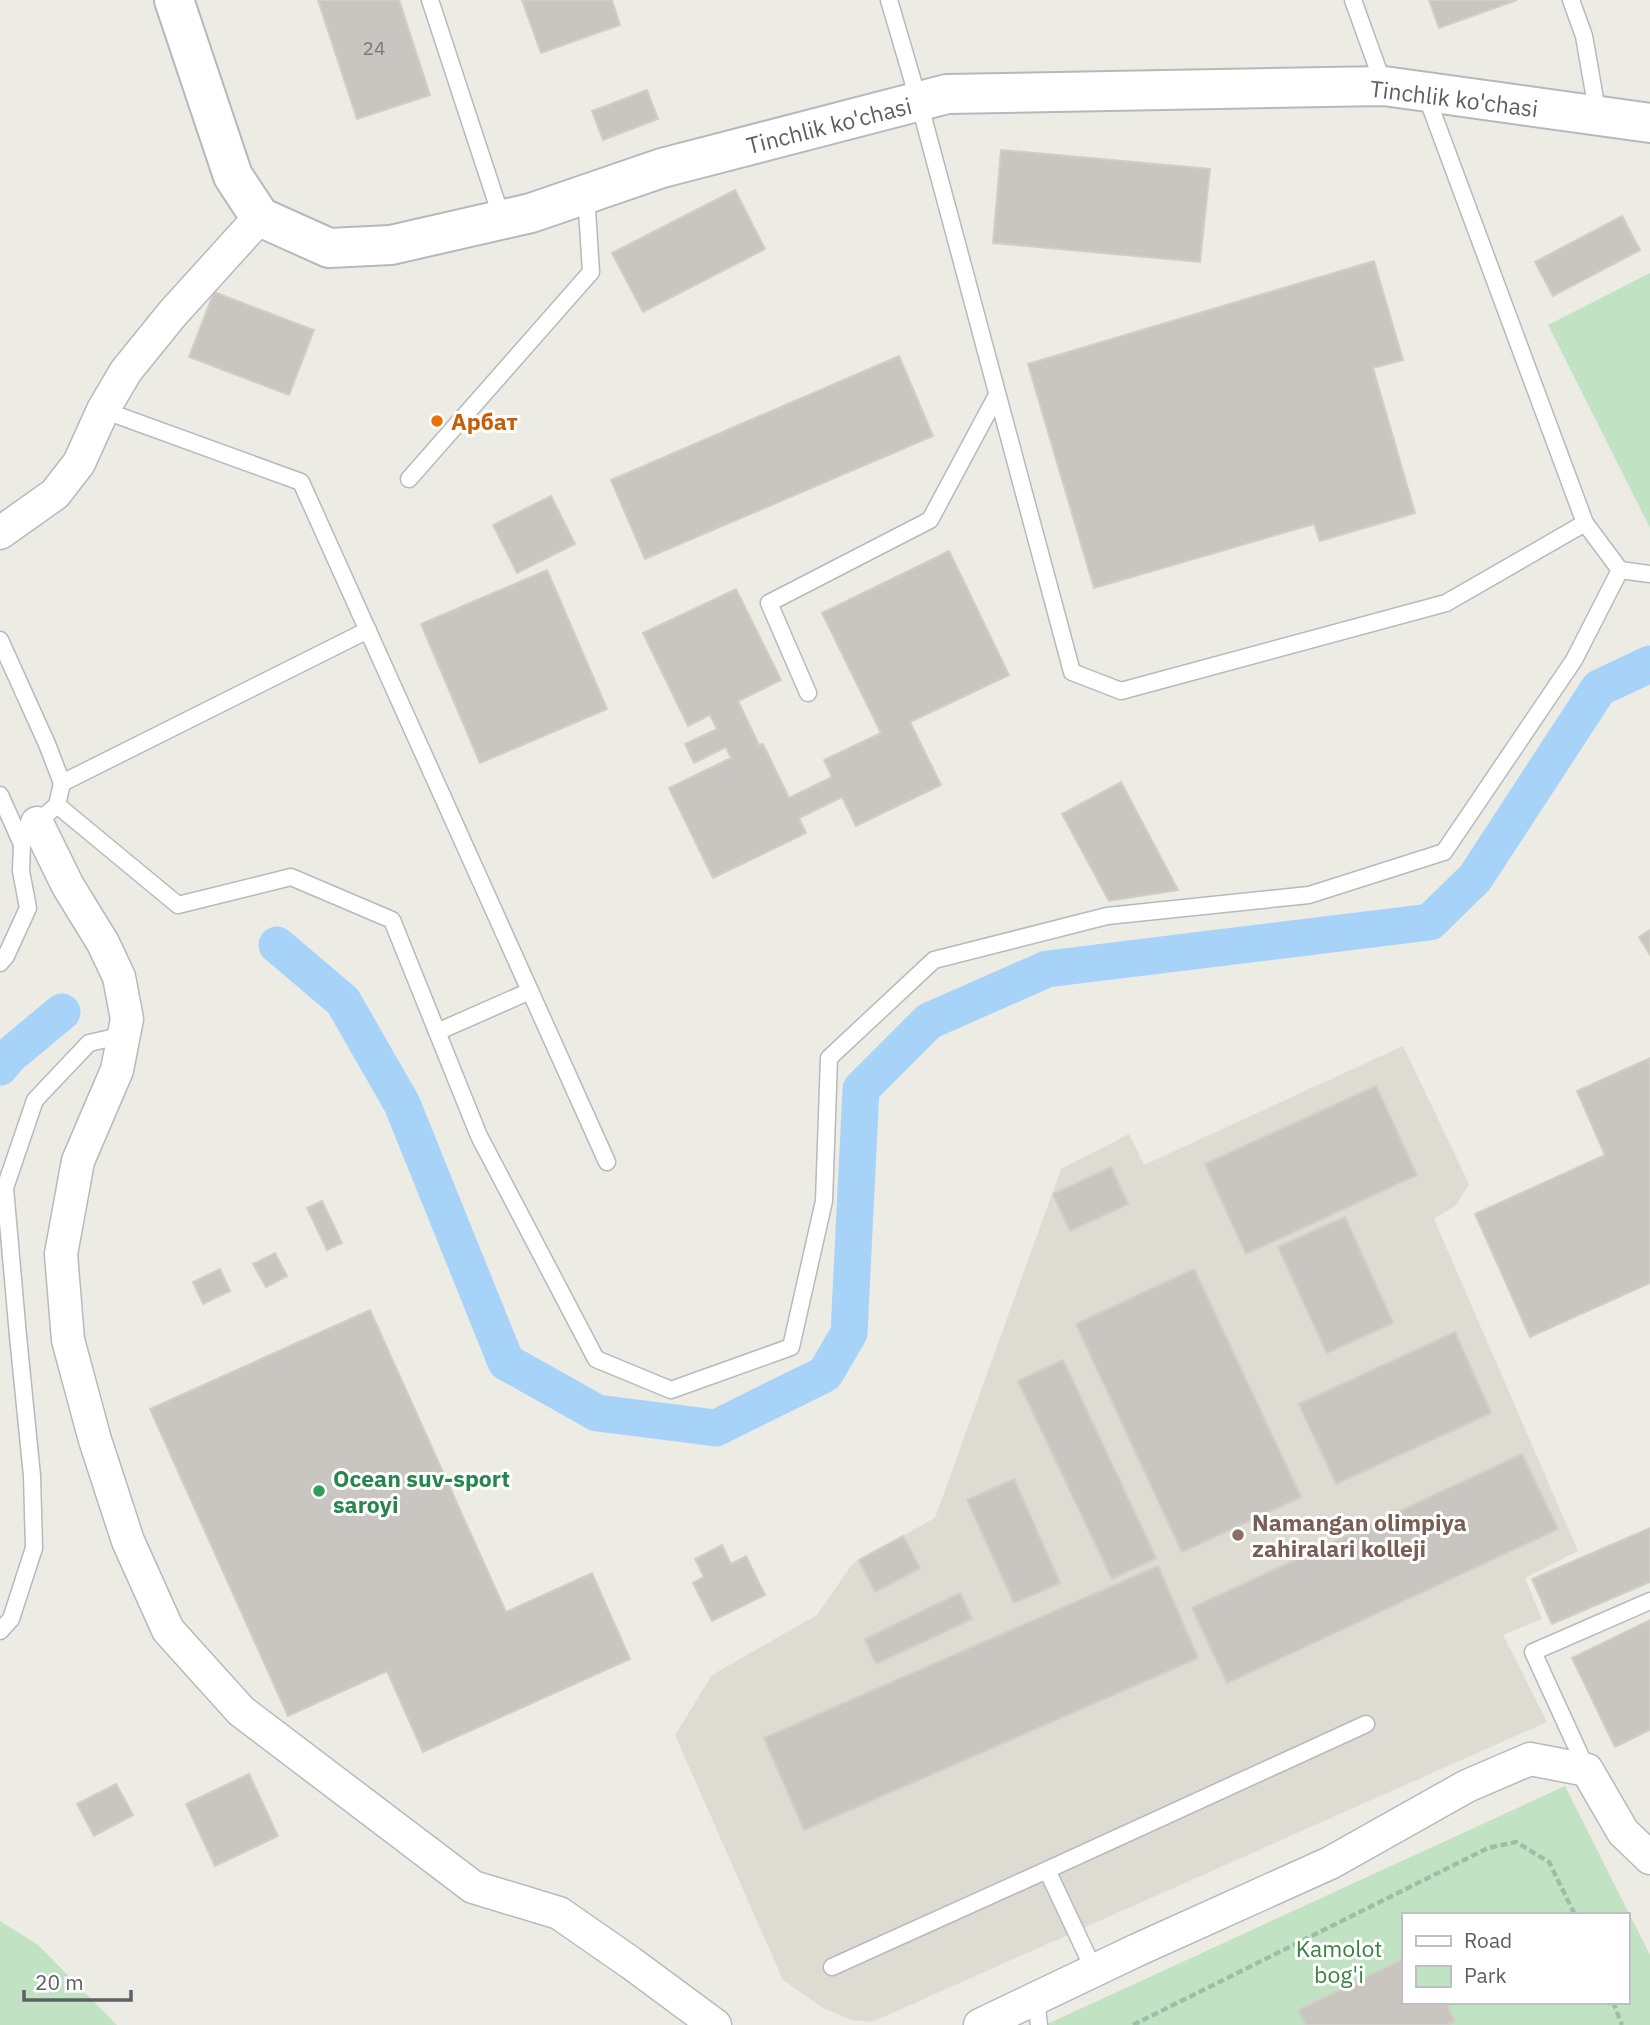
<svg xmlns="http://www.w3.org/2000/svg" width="1650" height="2025" font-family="'IBM Plex Sans',sans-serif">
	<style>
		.education { fill: #dddbd2 }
		.green { fill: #c2e3c3; fill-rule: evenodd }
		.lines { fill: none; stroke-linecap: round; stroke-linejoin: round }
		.canal { stroke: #a8d3f9; stroke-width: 37 }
		.building { fill: #c9c6c1; stroke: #d2cec3; stroke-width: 2 }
		.lane-casing { stroke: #b6b9bd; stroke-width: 19 }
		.street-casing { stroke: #b6b9bd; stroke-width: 35 }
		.secondary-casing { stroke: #b5b8bd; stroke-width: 42 }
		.path { stroke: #9ac1a7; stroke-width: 4.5; stroke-dasharray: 7 3.5; stroke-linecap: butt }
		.lane { stroke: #fff; stroke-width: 16 }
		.street { stroke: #fff; stroke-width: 32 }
		.secondary { stroke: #fff; stroke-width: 38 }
		.food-dot { fill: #e8710a; stroke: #fff; stroke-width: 2.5 }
		.leisure-dot { fill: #2e9e5b; stroke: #fff; stroke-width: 2.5 }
		.education-dot { fill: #8d6e63; stroke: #fff; stroke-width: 2.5 }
		.labels { text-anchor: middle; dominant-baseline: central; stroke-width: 6; stroke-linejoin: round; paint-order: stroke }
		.number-label { font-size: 19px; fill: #77797b }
		.street-label { font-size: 23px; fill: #5c5f64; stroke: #fff }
		.food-label { font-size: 23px; font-weight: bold; fill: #c56008; stroke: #fff; text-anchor: start }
		.leisure-label { font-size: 23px; font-weight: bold; fill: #27864d; stroke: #fff; text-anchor: start }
		.education-label { font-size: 23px; font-weight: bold; fill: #785e54; stroke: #fff; text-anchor: start }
		.park-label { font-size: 23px; fill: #3b8341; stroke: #fff }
	</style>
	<rect width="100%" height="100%" fill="#edece4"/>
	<path class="education" d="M1403,1046L1469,1184L1456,1205L1434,1219L1578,1551L1525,1578L1542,1619L1503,1635L1547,1722L872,2022L852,2020L823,2008L783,1980L675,1735L712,1675L817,1615L853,1563L935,1518L1061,1169L1129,1134L1144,1165Z"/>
	<g class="green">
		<path d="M1650,273V528L1548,325Z"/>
		<path d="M1565,1786L1650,1955V2025H1045ZM1403,1915H1627V2002H1403Z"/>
		<path d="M0,1921L38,1945L117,2025H0Z"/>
	</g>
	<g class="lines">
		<g class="canal">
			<path d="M277,945L343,1001L402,1104L506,1362L597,1413L716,1428L825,1374L849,1333L861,1089L929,1021L1047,969L1430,922L1475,878L1599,688L1650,664"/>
			<path d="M0,1067L9,1056L62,1012"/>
		</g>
	</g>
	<g class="building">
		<path d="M318,0H399L430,95L357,119Z"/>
		<path d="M522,0H612L620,25L541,53Z"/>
		<path d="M1429,0H1517L1439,28Z"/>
		<path d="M647,90L658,119L603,140L592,111Z"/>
		<path d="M1001,150L1210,169L1200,262L993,243Z"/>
		<path d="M735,190L765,249L643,312L612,253Z"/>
		<path d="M1622,216L1640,250L1553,296L1535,262Z"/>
		<path d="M1374,261L1403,360L1373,368L1415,513L1320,541L1314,524L1094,588L1028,364Z"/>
		<path d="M214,292L314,330L289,395L189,357Z"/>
		<path d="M899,356L933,436L645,559L611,480Z"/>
		<path d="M551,496L575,544L517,573L493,525Z"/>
		<path d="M949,551L1009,675L910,722L941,785L856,826L842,797L799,818L806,833L713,878L669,788L731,758L726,747L694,763L685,744L717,729L710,715L688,726L643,633L736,589L781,680L738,701L759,745L763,744L789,798L832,777L824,760L881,733L822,613Z"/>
		<path d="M547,570L607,709L480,763L421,624Z"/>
		<path d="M1121,782L1178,890L1109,901L1062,814Z"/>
		<path d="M1650,930V955L1639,937Z"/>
		<path d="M1650,1058V1283L1530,1337L1475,1214L1605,1155L1577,1091Z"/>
		<path d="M1376,1086L1417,1175L1246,1254L1205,1164Z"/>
		<path d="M1111,1167L1128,1204L1070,1231L1053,1194Z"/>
		<path d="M322,1201L342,1243L327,1250L307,1208Z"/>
		<path d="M1345,1217L1393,1323L1327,1353L1278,1247Z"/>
		<path d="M275,1253L287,1276L266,1287L253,1264Z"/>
		<path d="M220,1269L230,1291L203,1304L193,1282Z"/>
		<path d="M1194,1269L1301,1497L1182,1552L1076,1324Z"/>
		<path d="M370,1310L506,1612L592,1573L630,1659L423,1752L387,1671L288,1716L150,1409Z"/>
		<path d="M1455,1332L1491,1413L1336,1484L1299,1404Z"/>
		<path d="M1063,1360L1156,1558L1112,1579L1018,1381Z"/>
		<path d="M1522,1454L1558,1529L1227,1683L1192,1608Z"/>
		<path d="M1014,1479L1060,1583L1014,1603L967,1500Z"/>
		<path d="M1650,1528V1582L1552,1624L1532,1579Z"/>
		<path d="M903,1536L920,1568L875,1592L859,1560Z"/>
		<path d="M722,1545L731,1564L746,1556L765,1595L712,1621L693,1583L704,1577L695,1559Z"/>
		<path d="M1158,1566L1198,1658L804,1830L764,1738Z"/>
		<path d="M960,1593L972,1619L876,1664L865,1639Z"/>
		<path d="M1650,1620V1730L1615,1747L1572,1658Z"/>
		<path d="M249,1774L278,1836L215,1866L186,1804Z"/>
		<path d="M116,1784L133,1815L94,1836L77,1804Z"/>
		<path d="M1403,1959V2002H1446L1455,2021L1447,2025H1306L1298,2010Z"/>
	</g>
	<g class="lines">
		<defs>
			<g id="lane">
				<path d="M430,0L502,219"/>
				<path d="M889,0L919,102L1072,672L1121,691L1446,603L1585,523"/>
				<path d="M1353,0L1384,86"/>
				<path d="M1571,0L1584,36L1598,116"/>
				<path d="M1426,95L1585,523L1620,570L1650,574"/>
				<path d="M103,410L301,482L607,1162"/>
				<path d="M409,479L591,272L586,194"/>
				<path d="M0,640L47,744L62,783L57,805L37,823L22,844L21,871L28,908L6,956L0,963"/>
				<path d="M808,693L769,603L930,520L997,395"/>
				<path d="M62,783L368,630"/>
				<path d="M0,795L22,844"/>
				<path d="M57,805L178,905L291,877L392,920L479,1136L596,1359L671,1390L791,1347L824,1201L829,1058L934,960L1107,916L1309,895L1444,852L1574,660L1620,570"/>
				<path d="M437,1032L530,991"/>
				<path d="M0,1631L11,1619L34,1548L32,1476L18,1336L5,1188L35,1100L89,1043L124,1035"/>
				<path d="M1587,1770L1533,1652L1650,1601"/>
				<path d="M832,1967L1047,1870"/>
				<path d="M1094,1970L1047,1870L1366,1724"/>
				<path d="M1036,1998L1039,2025"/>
			</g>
			<g id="street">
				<path d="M0,533L55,494L79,463L103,410L126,371L173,313L260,217"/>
				<path d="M37,823L68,886L103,943L119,977L127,1019L117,1070L78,1161L61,1254L68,1340L95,1440L128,1541L168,1630L241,1711L473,1887L559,1913L631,1963L715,2025"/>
				<path d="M980,2025L1137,1950L1330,1863L1467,1786L1530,1759L1587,1770L1623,1832L1650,1858"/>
			</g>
			<path id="secondary" d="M174,0L233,176L260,217L329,248L391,245L531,213L662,168L947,94L1384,86L1650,123"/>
		</defs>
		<use href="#lane" class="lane-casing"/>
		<use href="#street" class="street-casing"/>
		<use href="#secondary" class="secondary-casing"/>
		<g class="path">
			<path d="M1613,2002L1622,2025"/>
			<path d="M1133,2025L1488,1848L1516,1842L1549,1862L1575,1915"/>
		</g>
		<use href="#lane" class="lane"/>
		<use href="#street" class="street"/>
		<use href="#secondary" class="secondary"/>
	</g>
	<circle class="food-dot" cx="437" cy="421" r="7"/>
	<circle class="leisure-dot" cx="319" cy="1491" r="7"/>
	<circle class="education-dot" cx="1238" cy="1535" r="7"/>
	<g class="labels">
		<g class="number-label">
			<text x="374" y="48">24</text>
		</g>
		<g class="street-label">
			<text transform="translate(1454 98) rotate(7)">Tinchlik ko'chasi</text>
			<text transform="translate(829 125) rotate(-14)">Tinchlik ko'chasi</text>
		</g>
		<g class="food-label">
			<text x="451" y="421">Арбат</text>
		</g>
		<g class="leisure-label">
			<text x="333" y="1478">Ocean suv-sport<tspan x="333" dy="26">saroyi</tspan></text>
		</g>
		<g class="education-label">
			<text x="1252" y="1522">Namangan olimpiya<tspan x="1252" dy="26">zahiralari kolleji</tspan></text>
		</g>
		<g class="park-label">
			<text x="1339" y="1948">Kamolot<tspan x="1339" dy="26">bog'i</tspan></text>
		</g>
	</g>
	<rect x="1402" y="1913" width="228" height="91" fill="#ffffff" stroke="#bebfc1" stroke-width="2"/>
	<rect x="1416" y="1936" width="35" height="10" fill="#ffffff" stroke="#bebfc1" stroke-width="2"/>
	<text x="1464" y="1948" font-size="21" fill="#5c5f64">Road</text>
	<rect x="1416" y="1966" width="35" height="21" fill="#c2e3c3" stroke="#bebfc1" stroke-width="2"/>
	<text x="1464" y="1983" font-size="21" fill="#5c5f64">Park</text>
	<path d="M24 1990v10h107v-10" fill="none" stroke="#5c5f64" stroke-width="3.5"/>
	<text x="35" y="1990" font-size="21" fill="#5c5f64" stroke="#ffffff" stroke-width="5" paint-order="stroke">20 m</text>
</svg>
